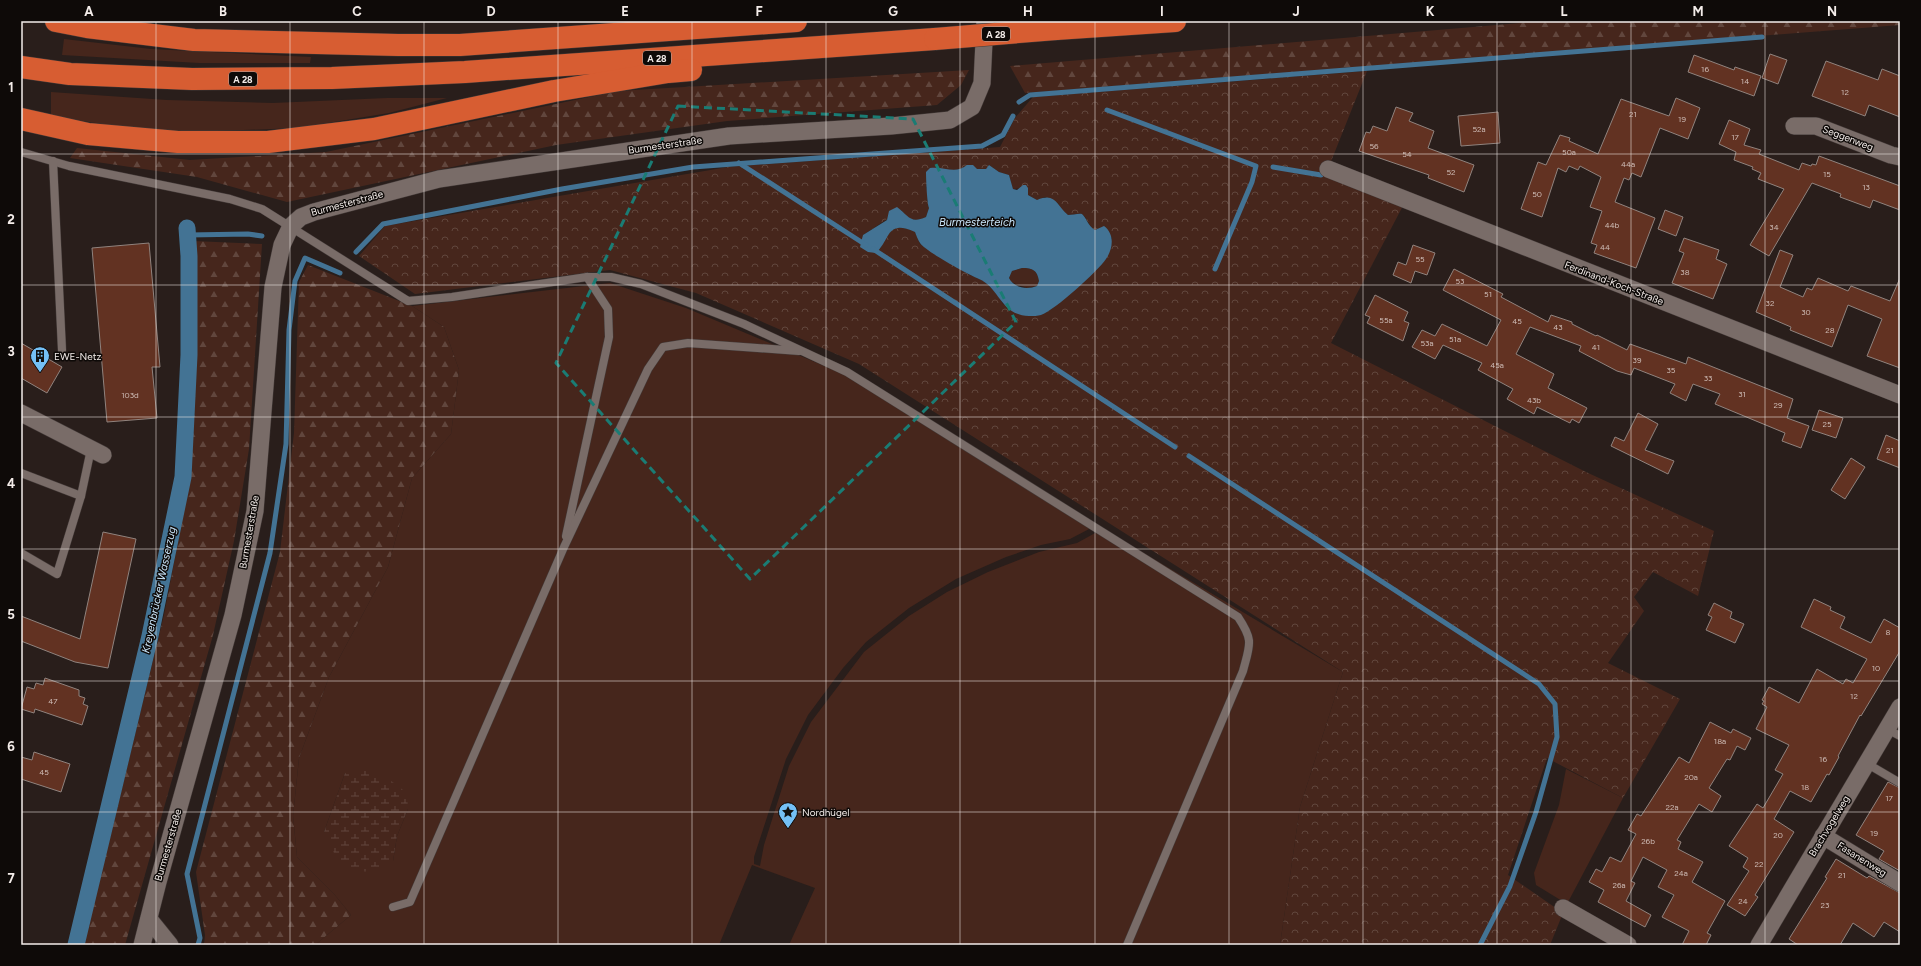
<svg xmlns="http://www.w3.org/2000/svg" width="1921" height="966" font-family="Figtree,sans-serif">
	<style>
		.grass { fill: #46261c; fill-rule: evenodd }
		.forest { fill: url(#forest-firs) }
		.wetland { fill: url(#wetland-marsh) }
		.park { fill: url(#park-crowns); fill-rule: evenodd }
		.water { fill: #437394; fill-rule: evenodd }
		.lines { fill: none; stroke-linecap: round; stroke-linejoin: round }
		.stream { stroke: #437394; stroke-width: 5 }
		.canal { stroke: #437394; stroke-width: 17 }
		.building { fill: #623222; stroke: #90837e }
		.service-casing { stroke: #433a38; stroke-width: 9 }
		.minor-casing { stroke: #433a38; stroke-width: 18 }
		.motorway-casing { stroke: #433a38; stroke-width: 23 }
		.service { stroke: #796c68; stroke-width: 8 }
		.minor { stroke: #796c68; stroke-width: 17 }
		.motorway { stroke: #d75d32; stroke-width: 22 }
		.motorway-bridge-casing { stroke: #433a38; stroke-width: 23; stroke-linecap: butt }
		.motorway-bridge { stroke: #d75d32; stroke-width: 22 }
		.marked { fill: none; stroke: #1a7c74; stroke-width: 3; stroke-dasharray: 8 5; stroke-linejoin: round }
		.grid { fill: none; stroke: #f4edea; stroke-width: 1; stroke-opacity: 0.55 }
		.labels { text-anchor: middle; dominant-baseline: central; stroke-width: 3; stroke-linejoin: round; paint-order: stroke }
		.number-label { font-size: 8px; fill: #d0beb8 }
		.shield { fill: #0e0a08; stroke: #afa9a6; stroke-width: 1 }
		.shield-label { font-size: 9px; font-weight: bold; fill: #f4edea }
		.street-label { font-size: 10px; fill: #f4edea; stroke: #0e0a08 }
		.poi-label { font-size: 10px; fill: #f4edea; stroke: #0e0a08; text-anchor: start }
		.water-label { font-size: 11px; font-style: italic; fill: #cce8fd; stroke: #0e0a08 }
		.neatline { fill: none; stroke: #f4edea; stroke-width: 1.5 }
		.grid-label { font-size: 13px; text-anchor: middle; font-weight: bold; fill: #f4edea }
	</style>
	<defs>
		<pattern id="forest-firs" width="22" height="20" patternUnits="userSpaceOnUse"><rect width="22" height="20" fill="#46261c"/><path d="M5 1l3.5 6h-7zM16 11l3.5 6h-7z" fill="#61463d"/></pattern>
		<pattern id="wetland-marsh" width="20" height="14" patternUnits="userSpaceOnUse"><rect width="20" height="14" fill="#46261c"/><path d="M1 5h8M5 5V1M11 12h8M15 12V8" fill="none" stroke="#61463d"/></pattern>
		<pattern id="park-crowns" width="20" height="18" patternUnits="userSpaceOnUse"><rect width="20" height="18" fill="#46261c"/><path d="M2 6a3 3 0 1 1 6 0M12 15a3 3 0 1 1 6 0" fill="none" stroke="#61463d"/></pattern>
	</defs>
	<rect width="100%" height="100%" fill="#291e1b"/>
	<g class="grass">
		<path d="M64,39L151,49L311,57L310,63H199L62,55Z"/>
		<path d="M51,92L167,100L273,103L387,98H447L389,113L297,128L193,132L108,125L51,116Z"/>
		<path d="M1022,268C1033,268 1037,270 1039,281L1037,286L1027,288L1011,282L1009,278L1012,271Z"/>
		<path d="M610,283L686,308L846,375L1343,672L1300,807L1280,945H789L815,888L752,865L719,945H315L351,915L334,894L297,857L293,816L299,758L329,677L388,567L412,478L451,434L459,370L444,327L412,306ZM1091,528L1097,532L1077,543L1039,552L988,572L947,592L909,616L864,652L811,722L789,766L764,845L760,866L754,864V857L786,759L808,715L843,668L866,642L909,608L956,579L1006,557L1041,545L1070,539ZM345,773L408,809L397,836L393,861L324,832Z"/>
		<path d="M1566,769L1623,798L1567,904L1536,885L1534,873L1559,805Z"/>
	</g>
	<g class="forest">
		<path d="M1545,21H1900V25L1025,93L1010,66Z"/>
		<path d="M969,70L961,85L937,105L727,121L556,145L287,202L197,177L70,158L77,148L190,160L326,152L618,91Z"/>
		<path d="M193,241L262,244L249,449L234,541L213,635L125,945H84L164,615L188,490L195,370Z"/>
		<path d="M308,265L412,306L444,327L459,370L451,434L412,478L388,567L329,677L299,758L293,816L297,857L334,894L351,915L315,945H204L205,935L196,872L280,552L294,433L299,282Z"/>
	</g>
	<path class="wetland" d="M366,770L390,780L407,793L408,809L397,836L393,861L377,872L352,871L334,853L324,832L345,773Z"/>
	<path class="park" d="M1367,71L1328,169L1406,200L1331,343L1586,472L1714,531L1698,596L1653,572L1634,597L1644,611L1608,663L1680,699L1623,798L1547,758L1508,875L1563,913L1550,945H1280L1300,807L1343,672L859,364L696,293L610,270L415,294L359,256L385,226L728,167L1000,147L1015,118L1033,97ZM989,165L999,172L1009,175L1013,189L1021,188L1027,191L1028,195L1037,200L1045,197L1058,203L1061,209L1068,215C1072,215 1079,213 1082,214C1087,217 1088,226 1095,230L1102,227L1112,238L1106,259L1077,288L1047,312L1041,315L1024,314L1003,304L996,293L984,281L968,274L920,244L915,232C893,222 889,231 880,249L863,235L901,210C908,220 916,222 926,217L929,208C926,201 929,194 926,187L948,170L986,169Z"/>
	<path class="water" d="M967,165H973L977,169H986L989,165L999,172L1009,175L1013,189L1017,190L1023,185H1026L1028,188V195L1037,200C1056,192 1056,205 1068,215C1072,215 1079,213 1082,214C1086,217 1088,226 1095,230L1104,226C1115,234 1113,249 1106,259C1097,272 1055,310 1041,315C1038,316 1033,316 1029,316C1000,315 1000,288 979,279C969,275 925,251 920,243C918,240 916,235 915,232C886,219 891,239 876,253L868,252L860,247L863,235L887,220L889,211L897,207C909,216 910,224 926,217L929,208C927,203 926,178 926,172L930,168C944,166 955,175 967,165ZM1022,268C1033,268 1037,270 1039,281L1037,286C1027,290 1014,288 1009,278L1012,271Z"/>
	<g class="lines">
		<g class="stream">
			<path d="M1019,102L1030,95L1762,37"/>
			<path d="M1107,110L1256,166L1252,182L1215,269"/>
			<path d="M739,163L866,245"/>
			<path d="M1273,167L1321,175"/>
			<path d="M188,235L248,234L262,236"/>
			<path d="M873,249L1175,447"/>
			<path d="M356,252L383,224L562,189L693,167L982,146L1003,135L1013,116"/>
			<path d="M1189,456L1539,684L1555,704L1557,737L1536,812L1510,886L1480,945"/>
			<path d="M198,945L200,938L187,874L270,553L286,444L289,330L295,281L305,258L340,273"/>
		</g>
		<path class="canal" d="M76,945L150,636L183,477L189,355V256L187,228"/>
	</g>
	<g class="building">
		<path d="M1770,54L1787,60L1778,84L1762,78Z"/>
		<path d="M1694,55L1734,70L1735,67L1761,76L1754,96L1688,72Z"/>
		<path d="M1826,61L1878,80L1882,69L1900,76V117L1869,105L1865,116L1812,96Z"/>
		<path d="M1676,98L1700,108L1688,139L1660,128L1641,177L1632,173L1629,180L1624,178L1615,202L1655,218L1636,268L1594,253L1597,245L1591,243L1602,211L1590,207L1601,177L1580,166L1578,170L1569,166L1566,172L1558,168L1542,217L1521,209L1538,162L1546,165L1560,135L1570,138L1569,141L1598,154L1621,99L1669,116Z"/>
		<path d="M1396,107L1413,113L1409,121L1434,131L1428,148L1474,165L1464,192L1428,178L1429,175L1359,151L1366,132L1370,133L1373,126L1387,131Z"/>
		<path d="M1498,112L1500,143L1461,146L1458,116Z"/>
		<path d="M1729,120L1750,129L1744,145L1761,150L1759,154L1799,170L1802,163L1811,166L1812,164L1816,165L1819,156L1900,186V210L1873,200L1870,208L1840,197L1841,194L1812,183L1769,256L1750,245L1784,189L1758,179L1761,173L1752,169L1753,167L1734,160L1736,152L1719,144Z"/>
		<path d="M1665,210L1683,217L1676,236L1658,229Z"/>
		<path d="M1684,238L1719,250L1716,259L1727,264L1713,299L1672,283L1684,253L1679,251Z"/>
		<path d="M149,243L160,367H152L157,418L107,422L92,248Z"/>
		<path d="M1413,245L1435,253L1427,275L1415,271L1411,283L1393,275L1398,262L1406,265Z"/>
		<path d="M1780,250L1793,255L1780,287L1803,297L1807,288L1812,290L1818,278L1848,291L1851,286L1890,301L1900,278V368L1867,356L1882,319L1848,305L1832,347L1790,330L1791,327L1756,312Z"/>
		<path d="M1454,269L1503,294L1501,297L1548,322L1551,315L1572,322V324L1596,336L1597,335L1627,350L1630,344L1686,364L1688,357L1793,399L1787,418L1809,426L1801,448L1782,441L1785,433L1715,404L1720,394L1693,384L1686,401L1670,393L1675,384L1634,368L1631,375L1617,371L1579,351L1581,346L1530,327L1516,354L1554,374L1548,388L1587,408L1579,423L1572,419L1570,423L1537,407L1534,414L1507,399L1513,389L1478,370L1482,363L1443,345L1435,359L1412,347L1422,330L1435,336L1442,324L1487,346L1501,320L1443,290Z"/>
		<path d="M1375,295L1408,312L1404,321L1409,323L1403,341L1367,323L1370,317L1365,315Z"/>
		<path d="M21,343L62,367L47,393L21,378Z"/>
		<path d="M1819,410L1843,418L1836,438L1812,430Z"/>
		<path d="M1638,413L1658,424L1645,450L1674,461L1668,474L1611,446L1615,437L1624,441Z"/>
		<path d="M1886,435L1900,441V468L1877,459Z"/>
		<path d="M1851,458L1865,467L1845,499L1831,490Z"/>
		<path d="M103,532L136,539L108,668L75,662L21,641V616L80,639Z"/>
		<path d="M1814,599L1831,607L1830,610L1845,617L1840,628L1871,643L1884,619L1900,628V651L1861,716L1860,715L1838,756L1839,757L1829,775L1827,774L1811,802L1790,791L1774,819L1794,832L1755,895L1758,897L1745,916L1727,905L1749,871L1743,867L1748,858L1729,846L1757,804L1763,808L1783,774L1775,770L1789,745L1756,729L1767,707L1762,704L1764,701L1762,700L1769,687L1799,703L1817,669L1843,684L1846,679L1853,683L1867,659L1801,627Z"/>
		<path d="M1714,603L1732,612L1730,618L1744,624L1735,643L1706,630L1712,617L1708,615Z"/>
		<path d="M45,678L79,690V696L85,698L83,704L88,706L82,725L35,709L34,713L21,709L27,687L34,689L36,683L43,685Z"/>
		<path d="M1710,722L1731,733L1733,729L1751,738L1745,750L1737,746L1730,760L1727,759L1709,788L1721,796L1712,812L1699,804L1677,840L1681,842L1678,849L1703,862L1692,882L1725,901L1707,933L1711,935L1706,945H1682L1689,931L1662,917L1674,895L1658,887L1667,870L1643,857L1631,881L1635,883L1626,901L1651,915L1645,927L1598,902L1604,890L1589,882L1596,869L1602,872L1610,857L1621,862L1636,834L1628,830L1637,814L1641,816L1679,757L1689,763Z"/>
		<path d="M34,752L70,764L61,792L21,779V757L32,760Z"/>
		<path d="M1888,782L1900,788V871L1879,859L1884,851L1856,835Z"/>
		<path d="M1836,859L1867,878L1869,876L1900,893V932L1884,922L1874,937L1853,923L1840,945H1798L1789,939L1827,878L1825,877Z"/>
	</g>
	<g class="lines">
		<defs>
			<g id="service">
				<path d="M21,152L69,166L230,199L262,209L408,301L452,297L587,277H611L641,284L744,324L847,372L1238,617C1254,641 1250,644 1243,671L1127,945"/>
				<path d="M53,161L62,350"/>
				<path d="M21,473L81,496"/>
				<path d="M566,536L609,337L608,309L587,277"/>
				<path d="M21,553L57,574L81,496L91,449"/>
				<path d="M1887,729L1900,736"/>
				<path d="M1866,763L1900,783"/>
				<path d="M393,907L410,902L564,547L648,369L663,347L688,343L799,351"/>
			</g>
			<g id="minor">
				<path d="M1794,126H1816L1891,155L1900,157"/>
				<path d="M1328,169L1900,395"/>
				<path d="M21,413L103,455"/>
				<path d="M1823,836L1900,883"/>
				<path d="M1563,908L1628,945"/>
				<path d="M149,919L170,945"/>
				<path d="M142,945L158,882L233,615L255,511L273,287L282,245L291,226L301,217L314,212L439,179L729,136L891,126L950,120L972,107L982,83L985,21"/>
				<path d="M1759,945L1900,707"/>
			</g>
			<g id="motorway">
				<path d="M56,21L87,27L194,40L398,45H460L796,21"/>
				<path d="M1056,29L1175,21"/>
				<path d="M21,67L70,74L192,79L332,78L465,72L935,39"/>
				<path d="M21,119L88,134L178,142H268L374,129L554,91L668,72L691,70"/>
			</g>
		</defs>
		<use href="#service" class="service-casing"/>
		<use href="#minor" class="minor-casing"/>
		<use href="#motorway" class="motorway-casing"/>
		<use href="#service" class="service"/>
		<use href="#minor" class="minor"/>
		<use href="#motorway" class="motorway"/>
		<defs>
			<path id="motorway-bridge" d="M935,39L1056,29"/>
		</defs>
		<use href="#motorway-bridge" class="motorway-bridge-casing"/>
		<use href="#motorway-bridge" class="motorway-bridge"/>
	</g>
	<path class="marked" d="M678,106L913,119L1016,322L750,579L556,363Z"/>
	<path class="grid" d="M156,21V945M290,21V945M424,21V945M558,21V945M692,21V945M826,21V945M960,21V945M1095,21V945M1229,21V945M1363,21V945M1497,21V945M1631,21V945M1765,21V945M21,154H1900M21,285H1900M21,417H1900M21,549H1900M21,681H1900M21,812H1900"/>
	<defs>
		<symbol id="building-pin" viewBox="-11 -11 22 30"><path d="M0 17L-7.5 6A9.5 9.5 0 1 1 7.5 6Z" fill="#74c0f6" stroke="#0e0a08"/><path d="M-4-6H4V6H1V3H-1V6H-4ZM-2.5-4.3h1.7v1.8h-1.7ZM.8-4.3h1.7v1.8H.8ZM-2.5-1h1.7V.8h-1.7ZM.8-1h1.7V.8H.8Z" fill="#111"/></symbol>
		<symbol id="sight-pin" viewBox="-11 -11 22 30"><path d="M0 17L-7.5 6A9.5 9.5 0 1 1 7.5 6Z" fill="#74c0f6" stroke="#0e0a08"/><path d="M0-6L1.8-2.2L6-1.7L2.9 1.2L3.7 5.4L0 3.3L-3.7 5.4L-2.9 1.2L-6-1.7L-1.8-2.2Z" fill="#111"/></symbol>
	</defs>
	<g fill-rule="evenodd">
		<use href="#building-pin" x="29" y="345" width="22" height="30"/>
		<use href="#sight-pin" x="777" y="801" width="22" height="30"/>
	</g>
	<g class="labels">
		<g class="number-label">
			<text x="1705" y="69">16</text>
			<text x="1745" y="81">14</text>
			<text x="1845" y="92">12</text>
			<text x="1633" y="114">21</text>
			<text x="1682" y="119">19</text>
			<text x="1479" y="129">52a</text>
			<text x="1735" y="137">17</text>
			<text x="1374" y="146">56</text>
			<text x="1569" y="152">50a</text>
			<text x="1407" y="154">54</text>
			<text x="1628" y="164">44a</text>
			<text x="1451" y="172">52</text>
			<text x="1827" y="174">15</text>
			<text x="1866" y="187">13</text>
			<text x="1537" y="194">50</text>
			<text x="1612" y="225">44b</text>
			<text x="1774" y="227">34</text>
			<text x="1605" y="247">44</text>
			<text x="1420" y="259">55</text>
			<text x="1685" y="272">38</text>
			<text x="1460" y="281">53</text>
			<text x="1488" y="294">51</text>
			<text x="1770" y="303">32</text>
			<text x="1806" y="312">30</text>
			<text x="1386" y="320">55a</text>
			<text x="1517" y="321">45</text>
			<text x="1558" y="327">43</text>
			<text x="1830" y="330">28</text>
			<text x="1455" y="339">51a</text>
			<text x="1427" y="343">53a</text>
			<text x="1596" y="347">41</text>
			<text x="1637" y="360">39</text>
			<text x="1497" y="365">45a</text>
			<text x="1671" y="370">35</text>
			<text x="1708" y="378">33</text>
			<text x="1742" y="394">31</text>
			<text x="130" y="395">103d</text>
			<text x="1534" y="400">43b</text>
			<text x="1778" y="405">29</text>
			<text x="1827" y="424">25</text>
			<text x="1890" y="450">21</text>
			<text x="1888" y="632">8</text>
			<text x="1876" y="668">10</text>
			<text x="1854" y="696">12</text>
			<text x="53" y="701">47</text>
			<text x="1720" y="741">18a</text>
			<text x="1823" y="759">16</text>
			<text x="44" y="772">45</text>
			<text x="1691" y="777">20a</text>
			<text x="1805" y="787">18</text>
			<text x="1889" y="798">17</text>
			<text x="1672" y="807">22a</text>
			<text x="1874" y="833">19</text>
			<text x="1778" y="835">20</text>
			<text x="1648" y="841">26b</text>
			<text x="1759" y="864">22</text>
			<text x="1681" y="873">24a</text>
			<text x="1842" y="875">21</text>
			<text x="1619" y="885">26a</text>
			<text x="1743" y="901">24</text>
			<text x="1825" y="905">23</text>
		</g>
		<g class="shield">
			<rect x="982" y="27" width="28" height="14" rx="3"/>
			<rect x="643" y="51" width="28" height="14" rx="3"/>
			<rect x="229" y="72" width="28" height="14" rx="3"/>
		</g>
		<g class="shield-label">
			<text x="996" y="34">A 28</text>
			<text x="657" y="58">A 28</text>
			<text x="243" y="79">A 28</text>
		</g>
		<g class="street-label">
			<text transform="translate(1848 138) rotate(21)">Seggenweg</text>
			<text transform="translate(665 145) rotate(-8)">Burmesterstraße</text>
			<text transform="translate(347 203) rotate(-15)">Burmesterstraße</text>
			<text transform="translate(1614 283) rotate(21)">Ferdinand-Koch-Straße</text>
			<text transform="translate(249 532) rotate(-80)">Burmesterstraße</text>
			<text transform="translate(1829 826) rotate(-59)">Brachvogelweg</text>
			<text transform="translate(168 845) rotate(-74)">Burmesterstraße</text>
			<text transform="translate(1862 859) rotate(32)">Fasanenweg</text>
		</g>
		<g class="poi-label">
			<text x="54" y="356">EWE-Netz</text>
			<text x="802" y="812">Nordhügel</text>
		</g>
		<g class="water-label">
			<text x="977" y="222">Burmesterteich</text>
			<text transform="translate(159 590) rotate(-78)">Kreyenbrücker Wasserzug</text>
		</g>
	</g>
	<rect width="1921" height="966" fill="none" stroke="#0e0a08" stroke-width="44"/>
	<rect x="22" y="22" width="1877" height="922" class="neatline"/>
	<g class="grid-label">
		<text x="89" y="16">A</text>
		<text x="223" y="16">B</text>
		<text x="357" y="16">C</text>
		<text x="491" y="16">D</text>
		<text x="625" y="16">E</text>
		<text x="759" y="16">F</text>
		<text x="893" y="16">G</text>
		<text x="1028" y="16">H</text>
		<text x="1162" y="16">I</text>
		<text x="1296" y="16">J</text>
		<text x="1430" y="16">K</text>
		<text x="1564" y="16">L</text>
		<text x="1698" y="16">M</text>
		<text x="1832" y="16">N</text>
		<text x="11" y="92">1</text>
		<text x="11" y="224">2</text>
		<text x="11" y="356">3</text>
		<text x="11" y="488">4</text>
		<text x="11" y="619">5</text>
		<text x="11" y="751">6</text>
		<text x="11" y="883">7</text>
	</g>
</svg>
